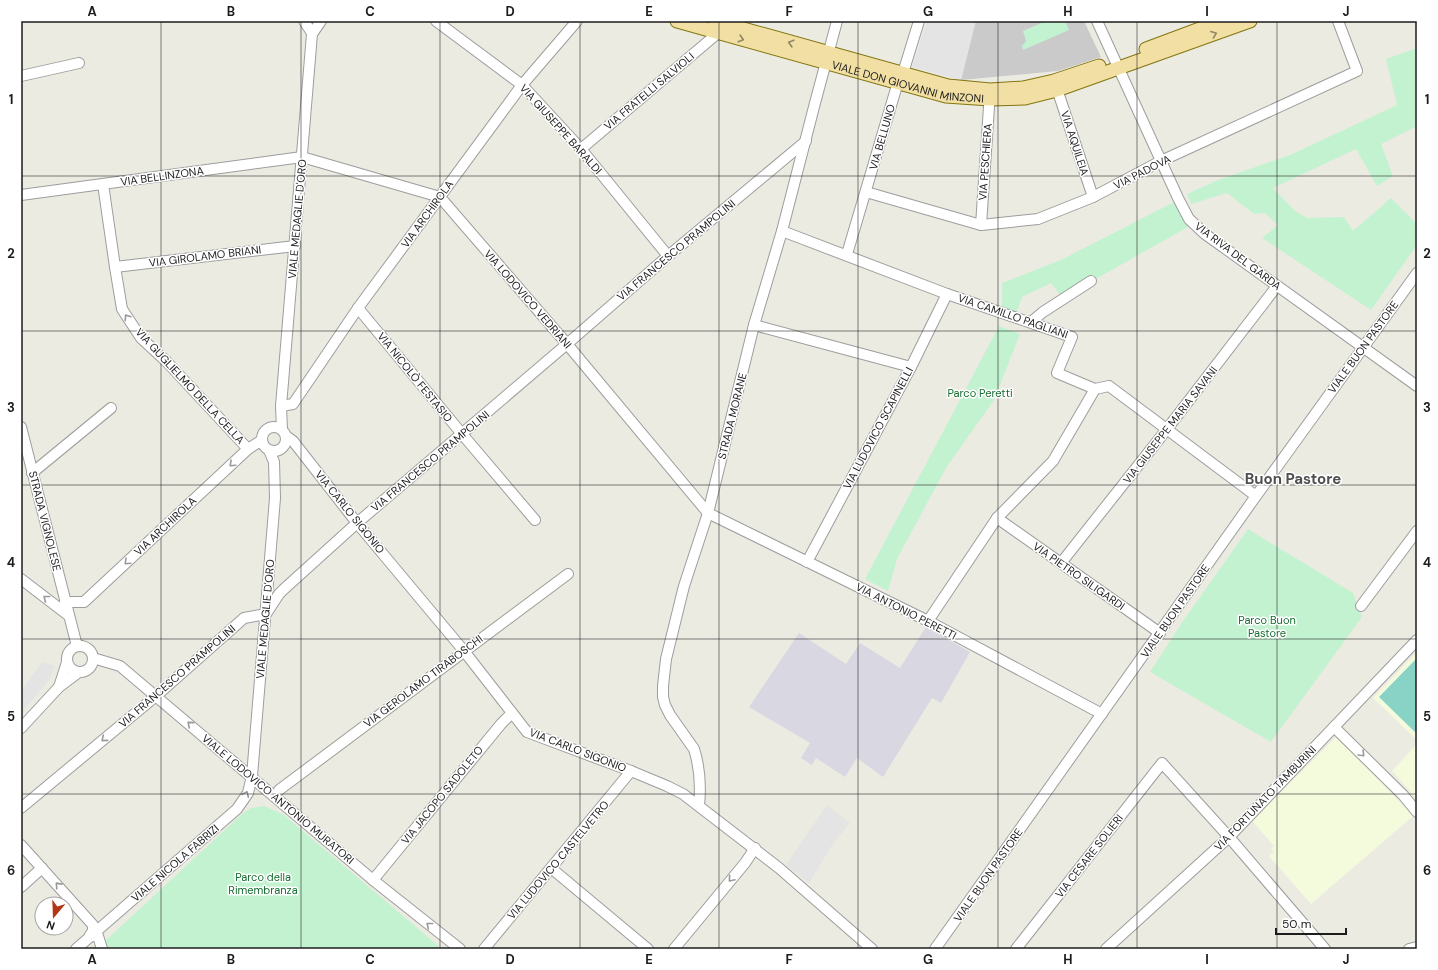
<svg xmlns="http://www.w3.org/2000/svg" width="1438" height="970" font-family="'DM Sans',sans-serif">
	<style>
		.education { fill: #f4fbdd }
		.religious { fill: #cacaca }
		.park { fill: #c3f2d1 }
		.pitch { fill: #88d3c6 }
		.parking { fill: #e4e4e4 }
		.plaza { fill: #d9d7e1 }
		.lines { fill: none; stroke-linecap: round; stroke-linejoin: round }
		.minor-casing { stroke: #9d9d9d; stroke-width: 12 }
		.major-casing { stroke: #837510; stroke-width: 15 }
		.minor { stroke: #fff; stroke-width: 10 }
		.major { stroke: #f1dfa3; stroke-width: 13 }
		.oneway { stroke: #918766 }
		.oneway2 { stroke: #999 }
		.grid { fill: none; stroke: #1c1c1c; stroke-width: 1; stroke-opacity: 0.55 }
		.labels { text-anchor: middle; dominant-baseline: central; stroke-width: 3; stroke-linejoin: round; paint-order: stroke }
		.street-label { font-size: 11px; fill: #1c1c1c; stroke: #fff }
		.park-label { font-size: 11px; fill: #176c30; stroke: #fff }
		.district-label { font-size: 15px; font-weight: bold; fill: #4f4f4f; stroke: #fff }
		.neatline { fill: none; stroke: #1c1c1c; stroke-width: 1.5 }
		.grid-label { font-size: 13px; text-anchor: middle; font-weight: bold; fill: #1c1c1c }
	</style>
	<rect width="100%" height="100%" fill="#ecebe2"/>
	<g class="education">
		<path d="M1417,652V740L1373,698Z"/>
		<path d="M1337,736L1413,816L1311,904L1269,856L1274,852L1271,848L1274,846L1252,821Z"/>
		<path d="M1417,744V799L1392,771Z"/>
	</g>
	<path class="religious" d="M975,21H1084L1101,57L1058,71L961,80Z"/>
	<g class="park">
		<path d="M1046,21H1065L1069,30L1023,50L1022,46L1026,41L1023,31Z"/>
		<path d="M1417,48V126L1381,144L1393,176L1377,186L1356,149L1273,188L1295,211L1307,218L1344,217L1353,231L1391,198L1417,224V245L1371,310L1262,238L1278,225L1265,213L1254,214L1227,193L1191,204L1187,194L1218,180L1290,155L1397,105L1386,59Z"/>
		<path d="M1176,201L1188,227L1062,298L1051,283L1022,297L1017,312L1002,310V283L1061,260Z"/>
		<path d="M999,326L1020,334L994,400L946,468L897,559L888,591L865,579Z"/>
		<path d="M1248,529L1353,593L1362,617L1271,742L1150,672L1183,621Z"/>
		<path d="M264,806L284,815L442,949H107L103,943L242,814L251,808Z"/>
	</g>
	<path class="pitch" d="M1417,658V733H1416L1379,697Z"/>
	<g class="parking">
		<path d="M927,21H976L961,80L912,67Z"/>
		<path d="M42,662L55,666L50,679L21,713V691Z"/>
		<path d="M827,805L850,823L834,842L809,883L786,865Z"/>
	</g>
	<path class="plaza" d="M926,627L970,652L941,703L932,698L883,777L857,758L845,777L816,758L812,765L801,758L810,743L749,707L799,633L846,664L860,643L900,668Z"/>
	<g class="lines">
		<defs>
			<g id="minor">
				<path d="M304,21L312,33"/>
				<path d="M436,21L522,85L581,149L668,256"/>
				<path d="M1097,21L1178,198L1189,219L1205,234L1417,386"/>
				<path d="M21,76L79,63"/>
				<path d="M1055,83L1093,197"/>
				<path d="M581,149L718,33L719,27"/>
				<path d="M103,184L115,267L122,309L141,338L166,361L248,449"/>
				<path d="M866,192L981,225L1038,219L1093,197L1161,161L1357,71L1338,21"/>
				<path d="M21,195L302,157L440,197L567,344L708,513L928,621L1102,714"/>
				<path d="M981,225L990,92"/>
				<path d="M782,231L947,294L1072,337L1057,373L1095,389L1109,386L1256,496"/>
				<path d="M847,254L898,82L903,73L919,21"/>
				<path d="M115,267L295,246"/>
				<path d="M358,308L462,434L535,520"/>
				<path d="M1031,322L1043,312L1091,281"/>
				<path d="M754,325L911,367"/>
				<path d="M281,406L293,404L358,308L522,85L577,21"/>
				<circle cx="274" cy="439" r="12"/>
				<path d="M21,427L77,646"/>
				<path d="M282,430L281,406L312,34L321,21"/>
				<path d="M286,436L293,441L357,523L464,651L527,732L631,771L667,786L683,794L779,868L872,949"/>
				<path d="M32,473L111,408"/>
				<path d="M997,518L1160,633"/>
				<path d="M807,562L911,367L947,294"/>
				<path d="M1061,563L1167,429L1277,286"/>
				<path d="M21,579L68,615"/>
				<path d="M65,602H84L248,449L262,440"/>
				<path d="M1361,606L1417,531"/>
				<path d="M928,621L997,518L1053,461L1095,389"/>
				<circle cx="80" cy="659" r="13"/>
				<path d="M93,658L120,666L373,880L460,949"/>
				<path d="M59,687L67,662"/>
				<path d="M1334,727L1403,795L1417,812"/>
				<path d="M21,728L59,687L79,672"/>
				<path d="M279,790L568,574"/>
				<path d="M699,805C701,786 700,768 694,749L670,715L665,705L663,697V686L666,659L684,586L708,513L754,325L782,231L815,103L837,21"/>
				<path d="M21,808L156,696L244,618L266,614L279,594L284,589L357,523L567,344L668,256L806,141"/>
				<path d="M21,845L93,925V931L90,935"/>
				<path d="M551,868L648,949"/>
				<path d="M373,880L501,724L512,713"/>
				<path d="M21,887L42,868"/>
				<path d="M91,936H98L102,949"/>
				<path d="M76,949L237,809L248,793L252,776L275,498L274,462L269,450"/>
				<path d="M484,949L631,771"/>
				<path d="M674,949L745,863L755,848"/>
				<path d="M935,949L1256,496L1417,273"/>
				<path d="M1016,949L1162,763L1229,837L1325,949"/>
				<path d="M1106,949L1229,837L1417,640"/>
				<path d="M1409,949L1417,947"/>
			</g>
			<g id="major">
				<path id="s1" d="M677,21L946,96L990,99L1025,98L1057,90L1250,21"/>
				<path d="M715,21L948,86L990,90L1023,88L1054,81L1099,66"/>
				<path d="M1146,49L1221,21"/>
			</g>
		</defs>
		<use href="#minor" class="minor-casing"/>
		<use href="#major" class="major-casing"/>
		<use href="#minor" class="minor"/>
		<use href="#major" class="major"/>
	</g>
	<defs><path id="oneway-chevron" d="M-2-3.5L2.5 0L-2 3.5" fill="none" stroke-width="1.6" stroke-linecap="round" stroke-linejoin="round"/></defs>
	<g class="oneway">
		<use href="#oneway-chevron" transform="translate(1214 34) rotate(-20)"/>
		<use href="#oneway-chevron" transform="translate(741 39) rotate(16)"/>
		<use href="#oneway-chevron" transform="translate(791 43) rotate(-164)"/>
	</g>
	<g class="oneway2">
		<use href="#oneway-chevron" transform="translate(127 317) rotate(-124)"/>
		<use href="#oneway-chevron" transform="translate(232 464) rotate(137)"/>
		<use href="#oneway-chevron" transform="translate(127 562) rotate(137)"/>
		<use href="#oneway-chevron" transform="translate(46 598) rotate(-142)"/>
		<use href="#oneway-chevron" transform="translate(190 724) rotate(-140)"/>
		<use href="#oneway-chevron" transform="translate(104 739) rotate(140)"/>
		<use href="#oneway-chevron" transform="translate(1362 754) rotate(45)"/>
		<use href="#oneway-chevron" transform="translate(246 794) rotate(-66)"/>
		<use href="#oneway-chevron" transform="translate(731 879) rotate(130)"/>
		<use href="#oneway-chevron" transform="translate(58 885) rotate(-132)"/>
		<use href="#oneway-chevron" transform="translate(429 925) rotate(-141)"/>
	</g>
	<path class="grid" d="M161,21V949M301,21V949M440,21V949M580,21V949M719,21V949M858,21V949M998,21V949M1137,21V949M1277,21V949M21,176H1417M21,331H1417M21,485H1417M21,639H1417M21,794H1417"/>
	<g class="labels">
		<g class="street-label">
			<text stroke="none"><textPath href="#s1" startOffset="239">VIALE DON GIOVANNI MINZONI</textPath></text>
			<text transform="translate(649 91) rotate(-40)">VIA FRATELLI SALVIOLI</text>
			<text transform="translate(561 129) rotate(48)">VIA GIUSEPPE BARALDI</text>
			<text transform="translate(882 137) rotate(-74)">VIA BELLUNO</text>
			<text transform="translate(1075 143) rotate(72)">VIA AQUILEIA</text>
			<text transform="translate(985 162) rotate(-86)">VIA PESCHIERA</text>
			<text transform="translate(1142 172) rotate(-27)">VIA PADOVA</text>
			<text transform="translate(162 176) rotate(-8)">VIA BELLINZONA</text>
			<text transform="translate(427 214) rotate(-54)">VIA ARCHIROLA</text>
			<text transform="translate(297 219) rotate(-85)">VIALE MEDAGLIE D'ORO</text>
			<text transform="translate(676 250) rotate(-40)">VIA FRANCESCO PRAMPOLINI</text>
			<text transform="translate(205 256) rotate(-7)">VIA GIROLAMO BRIANI</text>
			<text transform="translate(1238 256) rotate(37)">VIA RIVA DEL GARDA</text>
			<text transform="translate(528 299) rotate(49)">VIA LODOVICO VEDRIANI</text>
			<text transform="translate(1013 316) rotate(19)">VIA CAMILLO PAGLIANI</text>
			<text transform="translate(1363 347) rotate(-54)">VIALE BUON PASTORE</text>
			<text transform="translate(415 377) rotate(51)">VIA NICOLÒ FESTASIO</text>
			<text transform="translate(190 386) rotate(47)">VIA GUGLIELMO DELLA CELLA</text>
			<text transform="translate(732 416) rotate(-76)">STRADA MORANE</text>
			<text transform="translate(1170 425) rotate(-52)">VIA GIUSEPPE MARIA SAVANI</text>
			<text transform="translate(878 428) rotate(-62)">VIA LUDOVICO SCAPINELLI</text>
			<text transform="translate(430 461) rotate(-40)">VIA FRANCESCO PRAMPOLINI</text>
			<text transform="translate(350 512) rotate(51)">VIA CARLO SIGONIO</text>
			<text transform="translate(45 521) rotate(76)">STRADA VIGNOLESE</text>
			<text transform="translate(165 526) rotate(-43)">VIA ARCHIROLA</text>
			<text transform="translate(1079 576) rotate(35)">VIA PIETRO SILIGARDI</text>
			<text transform="translate(906 611) rotate(27)">VIA ANTONIO PERETTI</text>
			<text transform="translate(1175 611) rotate(-55)">VIALE BUON PASTORE</text>
			<text transform="translate(265 619) rotate(-85)">VIALE MEDAGLIE D'ORO</text>
			<text transform="translate(177 676) rotate(-41)">VIA FRANCESCO PRAMPOLINI</text>
			<text transform="translate(423 681) rotate(-37)">VIA GEROLAMO TIRABOSCHI</text>
			<text transform="translate(578 750) rotate(21)">VIA CARLO SIGONIO</text>
			<text transform="translate(442 795) rotate(-51)">VIA JACOPO SADOLETO</text>
			<text transform="translate(1265 798) rotate(-46)">VIA FORTUNATO TAMBURINI</text>
			<text transform="translate(278 799) rotate(40)">VIALE LODOVICO ANTONIO MURATORI</text>
			<text transform="translate(1089 856) rotate(-52)">VIA CESARE SOLIERI</text>
			<text transform="translate(558 860) rotate(-50)">VIA LUDOVICO CASTELVETRO</text>
			<text transform="translate(175 863) rotate(-41)">VIALE NICOLA FABRIZI</text>
			<text transform="translate(988 875) rotate(-55)">VIALE BUON PASTORE</text>
		</g>
		<g class="park-label">
			<text x="980" y="393">Parco Peretti</text>
			<text x="1267" y="620">Parco Buon<tspan x="1267" dy="13">Pastore</tspan></text>
			<text x="263" y="877">Parco della<tspan x="263" dy="13">Rimembranza</tspan></text>
		</g>
		<g class="district-label">
			<text x="1293" y="479">Buon Pastore</text>
		</g>
	</g>
	<rect width="1438" height="970" fill="none" stroke="#ffffff" stroke-width="44"/>
	<g transform="translate(54 916) rotate(199)"><circle r="19" fill="#ffffff" stroke="#a4a4a4"/>
	<path d="M0-3L7 15L0 10L-7 15Z" fill="#b13716"/>
	<text y="-6" font-size="11" font-weight="bold" text-anchor="middle" fill="#1c1c1c">N</text>
	</g>
	<path d="M1276 928v6h70v-6" fill="none" stroke="#1c1c1c" stroke-width="2"/>
	<text x="1282" y="928" font-size="12" fill="#1c1c1c" stroke="#ffffff" stroke-width="3" paint-order="stroke">50 m</text>
	<rect x="22" y="22" width="1394" height="926" class="neatline"/>
	<g class="grid-label">
		<text x="92" y="16">A</text>
		<text x="231" y="16">B</text>
		<text x="370" y="16">C</text>
		<text x="510" y="16">D</text>
		<text x="649" y="16">E</text>
		<text x="789" y="16">F</text>
		<text x="928" y="16">G</text>
		<text x="1068" y="16">H</text>
		<text x="1207" y="16">I</text>
		<text x="1346" y="16">J</text>
		<text x="11" y="104">1</text>
		<text x="1427" y="104">1</text>
		<text x="11" y="258">2</text>
		<text x="1427" y="258">2</text>
		<text x="11" y="412">3</text>
		<text x="1427" y="412">3</text>
		<text x="11" y="567">4</text>
		<text x="1427" y="567">4</text>
		<text x="11" y="721">5</text>
		<text x="1427" y="721">5</text>
		<text x="11" y="875">6</text>
		<text x="1427" y="875">6</text>
		<text x="92" y="964">A</text>
		<text x="231" y="964">B</text>
		<text x="370" y="964">C</text>
		<text x="510" y="964">D</text>
		<text x="649" y="964">E</text>
		<text x="789" y="964">F</text>
		<text x="928" y="964">G</text>
		<text x="1068" y="964">H</text>
		<text x="1207" y="964">I</text>
		<text x="1346" y="964">J</text>
	</g>
</svg>
